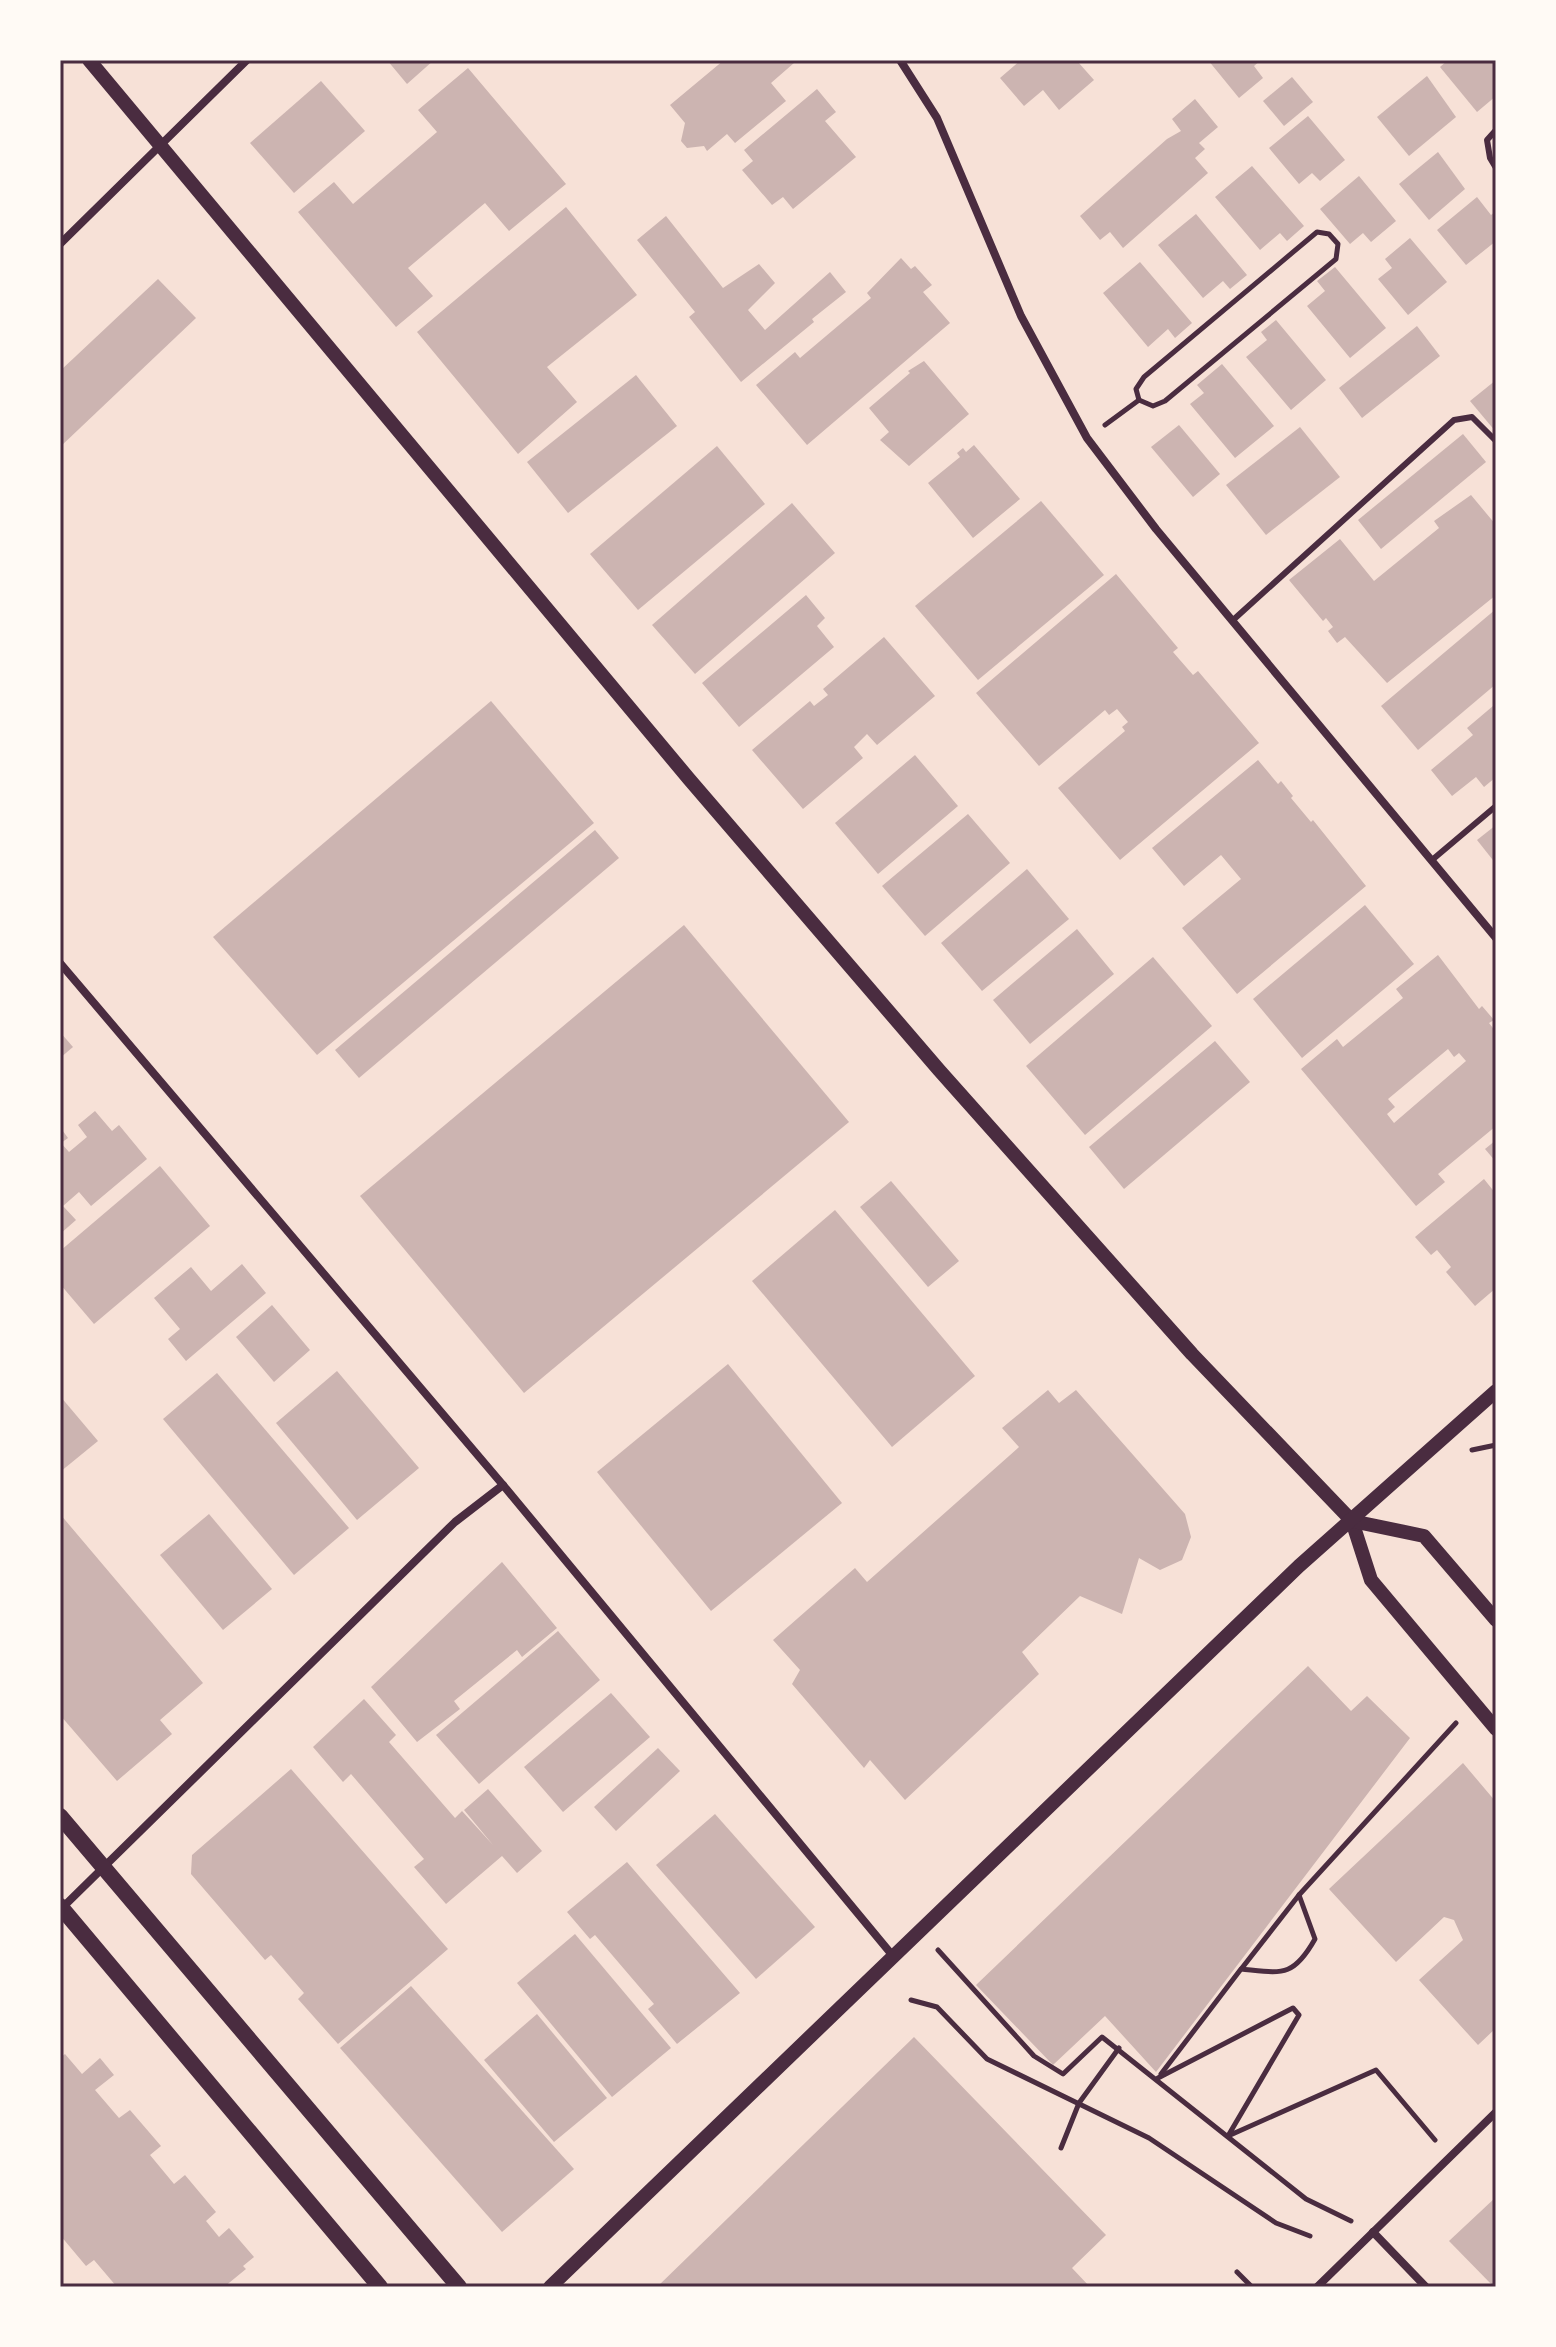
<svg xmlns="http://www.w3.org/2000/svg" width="1556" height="2347" font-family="Quicksand,sans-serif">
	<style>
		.building { fill: #ccb4b1; fill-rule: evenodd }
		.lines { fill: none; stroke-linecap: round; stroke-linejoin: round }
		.path { stroke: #4a2c40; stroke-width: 5 }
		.service { stroke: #4a2c40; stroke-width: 6 }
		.minor { stroke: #4a2c40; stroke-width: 8 }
		.tertiary { stroke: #4a2c40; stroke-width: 14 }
		.secondary { stroke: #4a2c40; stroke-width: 16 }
		.neatline { fill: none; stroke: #4a2c40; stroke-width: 3 }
	</style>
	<rect width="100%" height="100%" fill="#f7e1d7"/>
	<g class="building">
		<path d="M387,60H434L407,84Z"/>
		<path d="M724,60H791L794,63L771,83L786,101L735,143L727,134L707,151L704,146L687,148L681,141L685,123L670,105Z"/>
		<path d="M1021,60H1080L1078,62L1094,80L1059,110L1043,90L1024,106L1000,78Z"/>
		<path d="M1208,60H1261L1254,66L1263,78L1239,98Z"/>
		<path d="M1448,60H1496V96L1477,112L1440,67Z"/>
		<path d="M468,68L566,184L509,231L485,203L408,268L433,296L396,327L298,212L334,182L353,204L437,132L418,110Z"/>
		<path d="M1427,76L1456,117L1409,156L1377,117Z"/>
		<path d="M1292,77L1313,102L1284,126L1263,101Z"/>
		<path d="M321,81L365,131L294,193L250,143Z"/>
		<path d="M817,89L836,112L825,121L856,157L793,209L783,197L772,205L742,170L753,161L744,150Z"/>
		<path d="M1195,99L1218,127L1199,143L1205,149L1195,158L1208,173L1123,248L1110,232L1100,240L1080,216L1167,139L1181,131L1172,119Z"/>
		<path d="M1308,116L1345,160L1320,181L1312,173L1299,184L1269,148Z"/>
		<path d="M1438,152L1465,189L1429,220L1399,184Z"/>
		<path d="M1252,166L1304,226L1287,241L1280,233L1260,250L1215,197Z"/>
		<path d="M1359,176L1396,221L1371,242L1363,233L1350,244L1320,209Z"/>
		<path d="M1477,197L1491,215L1496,211V241L1466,265L1437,230Z"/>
		<path d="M566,207L637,295L547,367L577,402L518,454L417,332Z"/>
		<path d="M1196,214L1247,275L1230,289L1223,281L1203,298L1158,245Z"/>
		<path d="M666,216L723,288L759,264L775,283L748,310L765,330L830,272L846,292L812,319L814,322L741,382L689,317L695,312L637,240Z"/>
		<path d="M1410,238L1447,282L1408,315L1378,279L1392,268L1385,259Z"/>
		<path d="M901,258L911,269L915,266L932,285L923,292L950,323L807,445L756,385L795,352L800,358L871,298L867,293Z"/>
		<path d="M1140,262L1192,323L1175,338L1168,329L1148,347L1103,293Z"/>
		<path d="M1335,267L1386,328L1350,358L1307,306L1325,291L1317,281Z"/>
		<path d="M158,279L196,318L60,447V371Z"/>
		<path d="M1276,320L1326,380L1291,410L1246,357L1267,340L1261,332Z"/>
		<path d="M1417,326L1440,356L1362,418L1339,388Z"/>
		<path d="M924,361L969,414L909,466L880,440L889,432L869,408L910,373L908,371Z"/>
		<path d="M1222,364L1274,426L1235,458L1190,404L1204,393L1197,385Z"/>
		<path d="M636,375L677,426L568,513L527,462Z"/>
		<path d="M1496,380V432L1470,401Z"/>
		<path d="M1179,425L1220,474L1193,497L1151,447Z"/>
		<path d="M1300,427L1340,477L1266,535L1226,485Z"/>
		<path d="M1463,434L1486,462L1381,549L1358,520Z"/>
		<path d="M974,445L1020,499L973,538L928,483L960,457L957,453L963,448L966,452Z"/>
		<path d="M717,446L765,504L638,610L590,554Z"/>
		<path d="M1471,495L1496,525V595L1387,683L1345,637L1337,643L1328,631L1333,627L1326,618L1323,621L1289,580L1340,539L1374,581L1439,528L1434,521Z"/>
		<path d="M1041,501L1104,575L978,680L915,606Z"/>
		<path d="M792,503L835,553L695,674L652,625Z"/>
		<path d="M1116,574L1178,648L1173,652L1193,675L1198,671L1259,743L1120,860L1058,788L1125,731L1122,727L1128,722L1117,709L1109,715L1105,710L1039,766L976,693Z"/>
		<path d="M806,595L825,618L817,626L834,647L739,727L702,683Z"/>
		<path d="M1496,609V684L1418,750L1381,706Z"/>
		<path d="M884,637L935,696L877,745L867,734L854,747L863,758L803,809L752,750L810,701L814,706L828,695L823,689Z"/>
		<path d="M491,701L594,823L317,1055L213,937Z"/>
		<path d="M1493,706L1496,777L1484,787L1476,777L1452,796L1431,770L1473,735L1467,728Z"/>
		<path d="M915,755L958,806L878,874L835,823Z"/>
		<path d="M1258,760L1278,784L1281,781L1293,796L1291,798L1311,822L1313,820L1366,886L1237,994L1182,928L1241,879L1221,855L1184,886L1152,848Z"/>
		<path d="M968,814L1010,863L925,936L882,886Z"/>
		<path d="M1496,825V864L1477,840Z"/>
		<path d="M595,830L619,858L359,1078L335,1050Z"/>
		<path d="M1027,869L1069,919L982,991L941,943Z"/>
		<path d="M1365,905L1414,964L1302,1058L1253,999Z"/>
		<path d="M684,925L849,1122L524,1393L360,1196Z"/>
		<path d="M1077,929L1114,974L1030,1044L993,1000Z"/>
		<path d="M1438,955L1479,1009L1482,1006L1494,1020L1489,1023L1496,1032V1126L1438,1174L1445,1182L1416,1206L1301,1069L1337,1039L1343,1047L1403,998L1396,989ZM1448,1049L1454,1057L1459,1053L1466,1061L1394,1123L1387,1114L1395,1107L1388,1099Z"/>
		<path d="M1153,957L1212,1026L1085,1135L1026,1066Z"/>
		<path d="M60,1032L73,1047L60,1058Z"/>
		<path d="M1215,1041L1250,1082L1124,1189L1089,1147Z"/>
		<path d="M95,1111L112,1131L119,1125L147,1159L91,1206L79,1192L63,1206L76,1220L60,1234V1127L68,1138L61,1143L69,1152L87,1137L78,1125Z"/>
		<path d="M1496,1140V1162L1485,1149Z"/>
		<path d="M160,1166L210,1226L94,1324L60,1284V1251Z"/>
		<path d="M1484,1179L1496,1194V1288L1475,1306L1446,1272L1451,1267L1437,1250L1431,1255L1415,1237Z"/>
		<path d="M891,1181L959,1261L928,1287L860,1207Z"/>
		<path d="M835,1210L975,1376L892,1447L752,1281Z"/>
		<path d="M242,1264L266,1293L186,1361L168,1339L180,1329L154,1298L191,1267L211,1291Z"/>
		<path d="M272,1305L310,1350L274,1382L236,1337Z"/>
		<path d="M728,1364L842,1503L711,1611L597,1472Z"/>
		<path d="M337,1371L419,1468L357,1520L276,1423Z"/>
		<path d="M217,1373L349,1528L294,1575L163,1419Z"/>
		<path d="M1048,1390L1059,1403L1076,1390L1185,1514L1191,1537L1182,1560L1160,1570L1139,1558L1122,1614L1080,1596L1022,1652L1039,1674L905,1800L870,1760L864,1768L792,1684L800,1670L773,1640L855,1568L867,1582L1019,1447L1002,1428Z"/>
		<path d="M60,1396L98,1441L60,1472Z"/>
		<path d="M60,1514L203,1683L160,1720L172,1734L117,1781L60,1715Z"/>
		<path d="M209,1514L272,1589L223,1630L160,1555Z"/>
		<path d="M502,1562L557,1628L522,1657L517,1650L454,1701L460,1709L417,1742L371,1687Z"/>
		<path d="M558,1631L600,1680L479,1784L436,1735Z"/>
		<path d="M1308,1666L1351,1711L1367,1696L1410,1738L1156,2072L1105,2016L1053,2065L976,1985Z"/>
		<path d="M611,1693L650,1737L563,1812L524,1767Z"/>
		<path d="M364,1699L396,1735L389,1742L455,1818L462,1811L493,1845L464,1810L488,1789L542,1851L517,1873L502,1856L446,1904L414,1867L424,1859L417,1851L351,1774L343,1782L313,1747Z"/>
		<path d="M658,1748L680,1771L616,1831L594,1807Z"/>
		<path d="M1463,1763L1496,1802V2028L1478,2045L1419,1980L1463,1940L1454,1920L1444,1917L1396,1962L1329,1889Z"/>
		<path d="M291,1769L448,1949L338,2044L298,1999L304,1993L271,1955L265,1960L191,1874L192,1855Z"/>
		<path d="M715,1814L815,1927L756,1979L656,1865Z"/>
		<path d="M627,1862L740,1993L677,2044L648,2009L654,2004L595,1935L590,1939L567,1912Z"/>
		<path d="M575,1934L671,2048L612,2097L517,1983Z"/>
		<path d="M411,1986L574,2169L502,2232L340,2048Z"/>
		<path d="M537,2014L607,2098L554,2142L484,2060Z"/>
		<path d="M914,2037L1106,2235L1072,2268L1090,2287H657Z"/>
		<path d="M65,2054L82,2074L100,2058L114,2075L95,2090L119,2118L130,2110L161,2146L150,2155L174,2184L185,2175L216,2212L206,2221L219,2237L229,2228L254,2257L243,2266L246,2269L224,2287H117L94,2260L86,2266L60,2235V2058Z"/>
		<path d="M1496,2197V2287H1494L1449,2241Z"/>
	</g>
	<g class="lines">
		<g class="path">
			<path d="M1317,232L1329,234L1338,244L1336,259L1165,401L1153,406L1139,400L1136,389L1144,377Z"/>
			<path d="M1105,425L1139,400"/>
			<path d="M1472,1450L1496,1445"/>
			<path d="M938,1950L1034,2056L1063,2074L1102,2037L1306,2199L1351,2221"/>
			<path d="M1242,1968L1299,1895"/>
			<path d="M911,2000L937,2007L987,2059L1149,2138L1276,2223L1310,2236"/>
			<path d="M1161,2074L1241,1969C1282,1973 1293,1978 1315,1939L1299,1895L1456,1723"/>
			<path d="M1158,2078L1293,2008L1299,2015L1228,2136L1376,2070L1435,2140"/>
			<path d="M1061,2148L1079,2103L1119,2048"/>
			<path d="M1237,2272L1252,2287"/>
		</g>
		<g class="service">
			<path d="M1496,130L1487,140L1490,158L1496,168"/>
			<path d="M1232,621L1454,420L1472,417L1496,441"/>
			<path d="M1432,860L1496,806"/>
		</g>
		<g class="minor">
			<path d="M900,60L937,118L1021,316L1087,438L1156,529L1496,938"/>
			<path d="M60,244L247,60"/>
			<path d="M60,963L503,1485L893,1956"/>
			<path d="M60,1910L455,1522L503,1485"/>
			<path d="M1373,2232L1426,2287"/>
			<path d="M1317,2287L1496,2112"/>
		</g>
		<g class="tertiary">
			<path d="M89,60L689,779L939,1070L1192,1354L1352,1521L1371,1580L1496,1729"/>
			<path d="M1352,1521L1424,1536L1496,1620"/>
			<path d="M550,2287L1299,1566L1496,1391"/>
		</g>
		<g class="secondary">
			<path d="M60,1816L459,2287"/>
			<path d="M60,1906L380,2287"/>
		</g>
	</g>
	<rect width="1556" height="2347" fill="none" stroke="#fffaf5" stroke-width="124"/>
	<rect x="62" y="62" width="1432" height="2223" class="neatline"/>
</svg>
